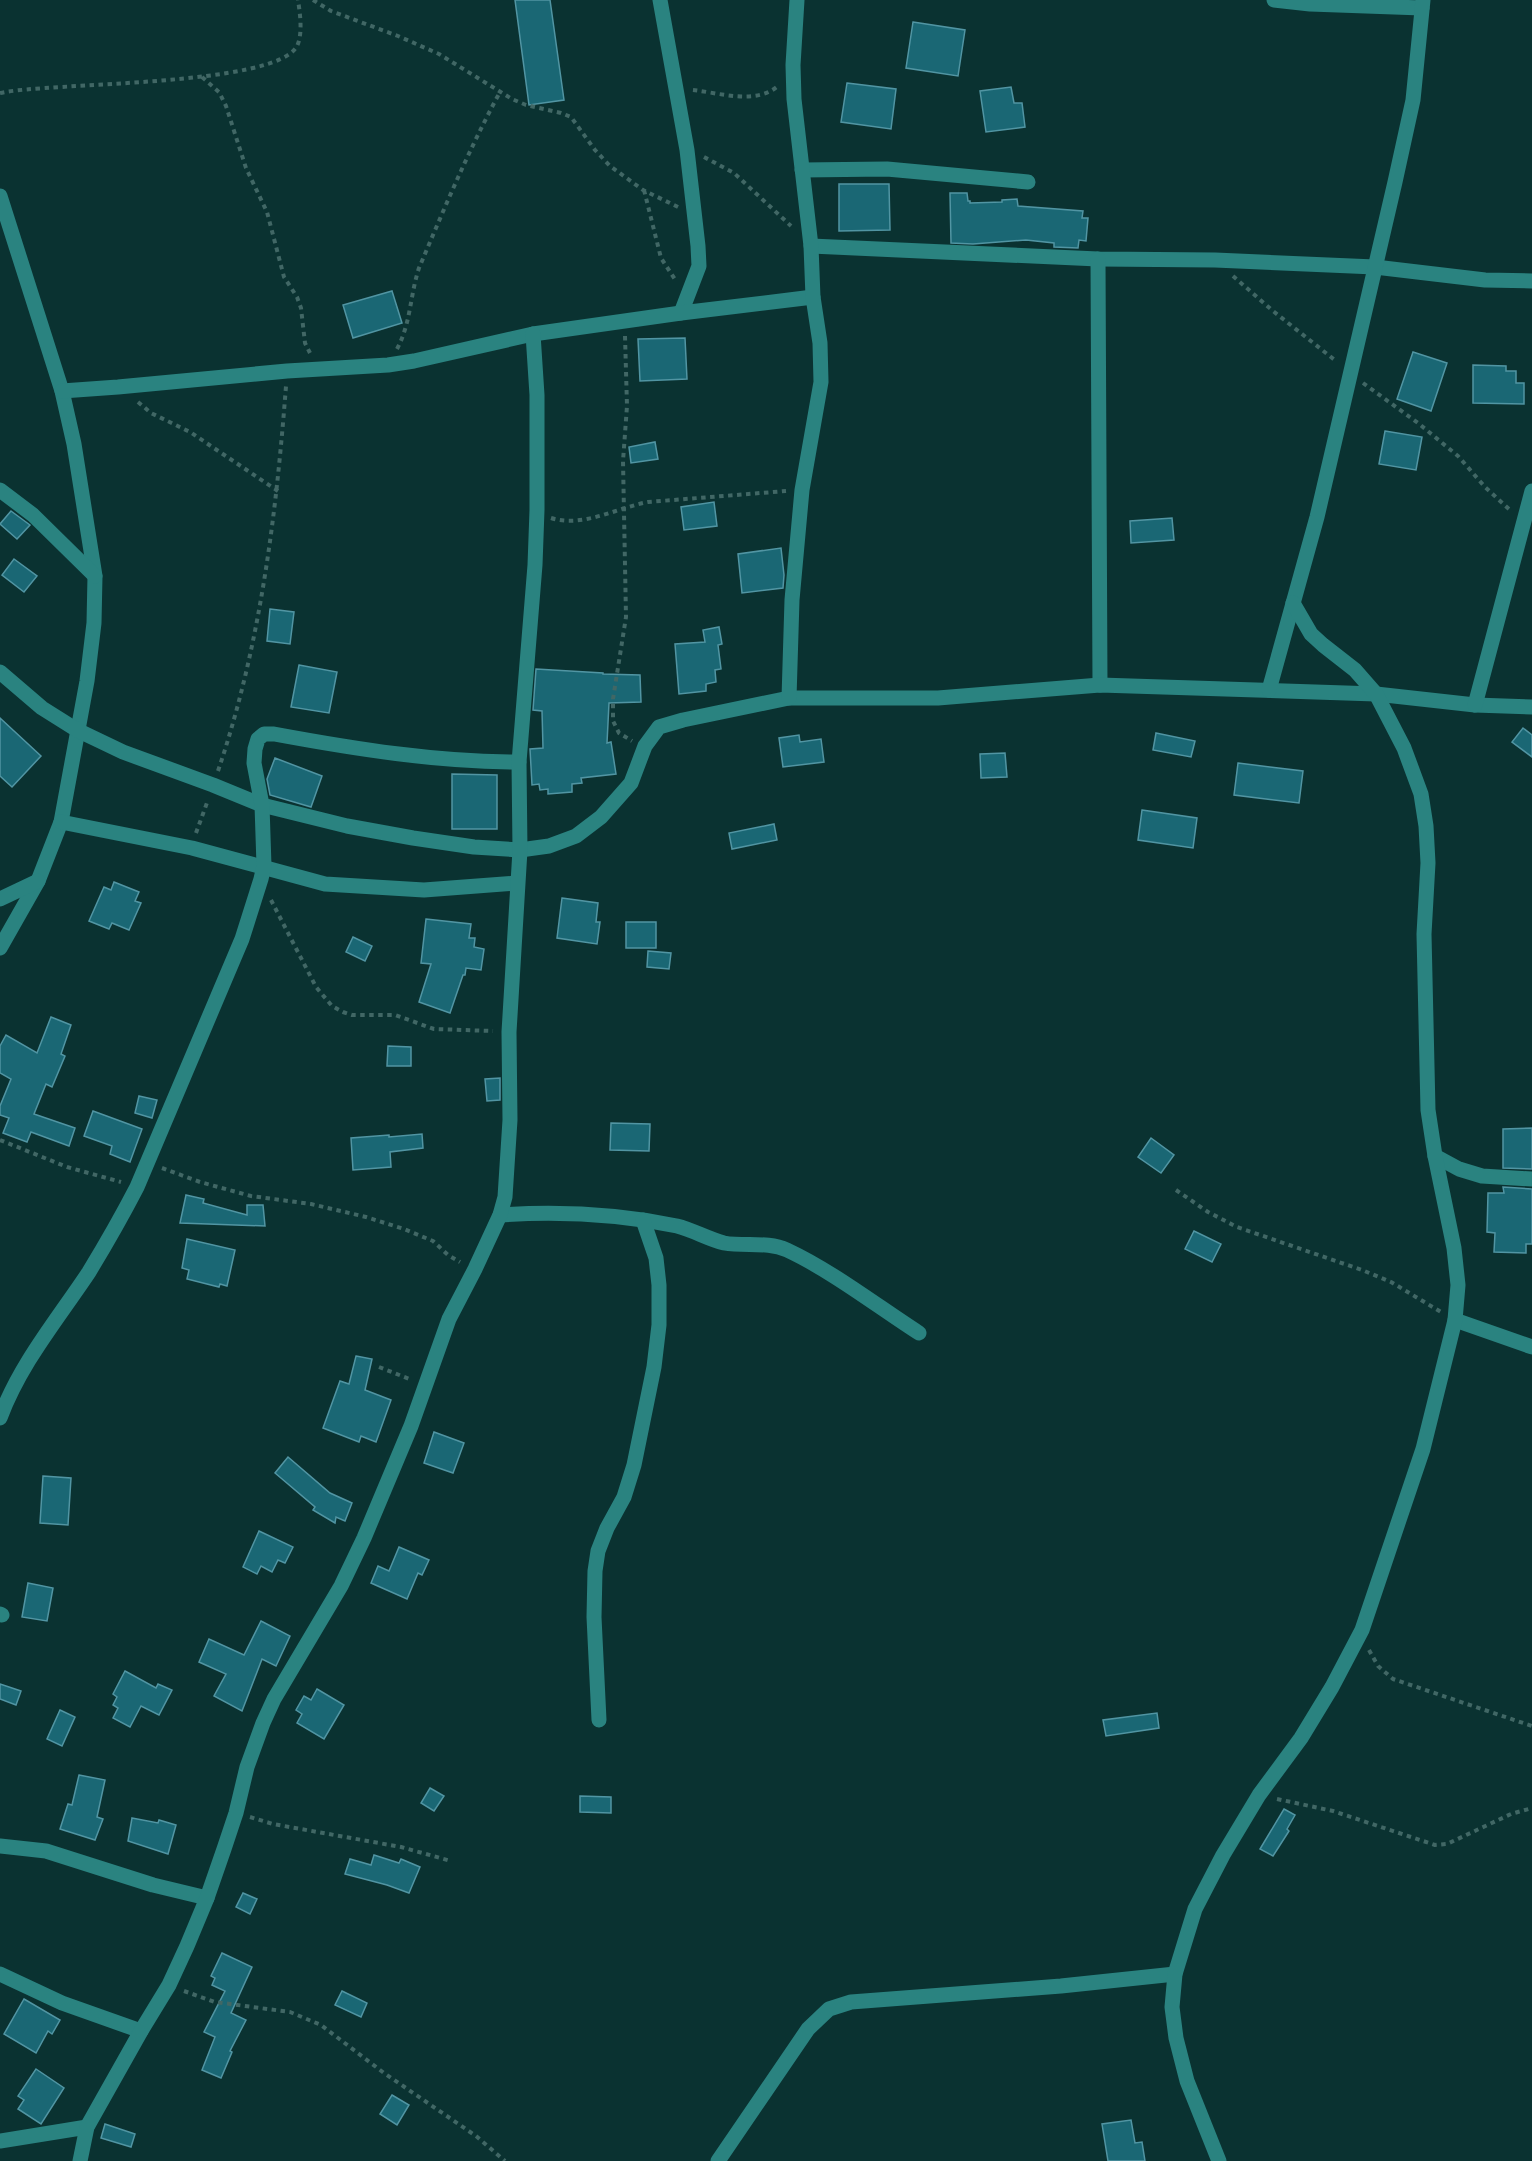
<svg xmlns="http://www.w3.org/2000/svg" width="1532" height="2161" font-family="'Golos Text',sans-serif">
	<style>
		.building { fill: #1a6774; stroke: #5195a3; stroke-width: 1.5 }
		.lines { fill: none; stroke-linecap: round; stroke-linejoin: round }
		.path { stroke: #416765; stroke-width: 4; stroke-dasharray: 4.5 4.5; stroke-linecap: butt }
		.minor { stroke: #2a8380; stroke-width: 15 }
	</style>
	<rect width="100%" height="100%" fill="#0a3231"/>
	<g class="building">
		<path d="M515,0H550L564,100L529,105Z"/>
		<path d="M913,22L965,30L958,76L906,68Z"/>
		<path d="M847,83L896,89L891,129L841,122Z"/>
		<path d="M1011,87L1014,103H1022L1025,127L986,132L980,91Z"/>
		<path d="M839,184H889L890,230L839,231Z"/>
		<path d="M950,193H967L968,201H970V203L1002,202V200L1017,199L1018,206L1083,211L1082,218H1088L1086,241L1079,240L1078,248L1054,247V243L1026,240L973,244L951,243Z"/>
		<path d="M392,291L402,323L353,338L343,305Z"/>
		<path d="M685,338L687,379L640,381L638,339Z"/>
		<path d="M1413,352L1447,363L1431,411L1397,399Z"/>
		<path d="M1473,365L1506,366V371H1516V383H1524V404L1473,403Z"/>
		<path d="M1385,431L1422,437L1416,470L1379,464Z"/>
		<path d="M655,442L658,459L631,463L629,447Z"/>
		<path d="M714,502L717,526L684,530L681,507Z"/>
		<path d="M11,511L30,525L17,539L0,524Z"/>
		<path d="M1172,518L1174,540L1131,543L1130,521Z"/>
		<path d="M781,548L784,575L783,588L742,593L738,554Z"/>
		<path d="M14,559L37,576L24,592L2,575Z"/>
		<path d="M270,609L294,612L290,644L267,641Z"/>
		<path d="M719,627L722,644L718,645L721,669L715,670L716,682L706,684V691L679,694L675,644L705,642L703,630Z"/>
		<path d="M299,665L337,672L329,713L291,707Z"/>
		<path d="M536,669L603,673V674L640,675L641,702L609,703L607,743L611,742L616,774L581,778L582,783L572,784V792L548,794V789L540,790L539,784L532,785L530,749L543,748L542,711L533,710Z"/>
		<path d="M0,718L41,756L12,787L0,776Z"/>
		<path d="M1523,728L1532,735V757L1512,742Z"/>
		<path d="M1156,733L1195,741L1191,757L1153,750Z"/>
		<path d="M799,735L800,742L821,739L824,762L783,767L779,738Z"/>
		<path d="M1005,753L1007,777L981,778L980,754Z"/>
		<path d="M275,758L322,776L311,807L270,795L267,779Z"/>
		<path d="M1238,763L1303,771L1299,803L1234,795Z"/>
		<path d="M452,774L497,775V829H452Z"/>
		<path d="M1142,810L1197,818L1193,848L1138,840Z"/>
		<path d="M774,824L777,840L732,849L729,833Z"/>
		<path d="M114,882L139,892L135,901L141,903L129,930L112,923L109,929L89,921L104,887L111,890Z"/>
		<path d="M562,898L598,903L596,922H600L597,944L557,938Z"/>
		<path d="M426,919L471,924L469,938H475L474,947L484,949L481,970L466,968L465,975H463L450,1013L419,1002L431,964L421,963Z"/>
		<rect x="626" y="922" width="30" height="26"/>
		<path d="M353,937L372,946L365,961L346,952Z"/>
		<path d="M648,951L671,953L669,969L647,967Z"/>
		<path d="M51,1017L71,1025L61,1054L65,1056L52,1087L46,1084L34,1114L75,1128L69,1146L31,1132L27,1142L3,1133L9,1118L0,1115V1106L11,1079L0,1073V1046L6,1035L37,1053Z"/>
		<path d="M388,1046L411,1047V1066H387Z"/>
		<path d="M500,1078V1100L487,1101L485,1079Z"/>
		<path d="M139,1096L157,1100L152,1118L135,1113Z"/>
		<path d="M93,1111L142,1129L130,1162L110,1154L112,1146L84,1136Z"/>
		<path d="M611,1123L650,1124L649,1151L610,1150Z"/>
		<path d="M1532,1128V1169L1503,1168V1129Z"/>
		<path d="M422,1134L423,1148L390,1152L391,1167L353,1170L351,1138L389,1135V1137Z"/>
		<path d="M1151,1138L1174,1155L1161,1173L1138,1157Z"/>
		<path d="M1503,1187L1532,1189V1244H1526V1253L1494,1252L1495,1233L1487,1232L1488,1193H1504Z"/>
		<path d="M186,1195L204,1199L203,1203L247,1215V1205H263L265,1226L180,1223Z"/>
		<path d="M1194,1231L1221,1244L1212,1262L1185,1249Z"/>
		<path d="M187,1239L235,1250L227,1286L220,1284L219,1287L187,1279L189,1270L182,1268Z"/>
		<path d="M356,1356L372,1359L365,1390L391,1400L376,1442L361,1436L359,1442L323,1428L340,1381L349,1384Z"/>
		<path d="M434,1432L464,1443L453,1473L424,1463Z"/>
		<path d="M288,1457L330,1493L352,1503L345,1521L336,1517L335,1523L313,1510L315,1507L275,1473Z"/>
		<path d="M43,1476L71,1478L68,1525L40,1523Z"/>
		<path d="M259,1531L293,1547L285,1563L278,1560L272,1572L261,1566L257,1574L243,1567Z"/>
		<path d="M399,1547L429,1560L422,1575L418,1573L407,1599L371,1583L378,1566L389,1571Z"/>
		<path d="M28,1583L53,1588L47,1621L22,1617Z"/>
		<path d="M261,1621L290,1636L276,1666L262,1659L242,1711L214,1696L226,1674L199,1662L209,1639L244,1655Z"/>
		<path d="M125,1671L156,1688L158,1684L172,1690L159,1715L141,1706L130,1727L113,1718L118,1708L113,1705L117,1697L113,1694Z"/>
		<path d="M0,1684L21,1691L16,1705L0,1699Z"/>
		<path d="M317,1689L344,1705L324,1739L297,1723L302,1714L296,1710L304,1696L311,1700Z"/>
		<path d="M60,1710L75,1717L62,1746L47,1739Z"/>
		<path d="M1157,1713L1159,1728L1106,1736L1103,1720Z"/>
		<path d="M79,1775L105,1780L97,1817L103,1819L95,1840L60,1829L68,1804L72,1805Z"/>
		<path d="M430,1788L444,1796L434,1811L421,1803Z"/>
		<path d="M580,1796L611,1797V1813L580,1812Z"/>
		<path d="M1284,1809L1295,1815L1287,1829L1289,1831L1273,1856L1260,1849Z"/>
		<path d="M132,1818L158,1823L159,1820L176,1825L168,1854L128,1841Z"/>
		<path d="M374,1855L399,1863L401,1859L420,1867L409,1893L387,1885L345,1874L350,1859L371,1865Z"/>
		<path d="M243,1893L257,1899L250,1914L236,1907Z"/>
		<path d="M222,1953L252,1967L231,2013L246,2020L230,2051L232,2052L221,2078L202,2070L215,2037L204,2032L225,1991L212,1985L215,1978L211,1976Z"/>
		<path d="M342,1991L367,2003L361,2017L335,2005Z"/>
		<path d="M24,1999L60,2020L52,2034L48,2031L36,2053L4,2034Z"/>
		<path d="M36,2069L64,2088L41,2124L18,2109L24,2100L18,2096Z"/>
		<path d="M392,2095L409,2105L397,2125L380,2114Z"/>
		<path d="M1131,2120L1135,2143L1142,2142L1145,2161H1108L1102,2124Z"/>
		<path d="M105,2124L135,2134L131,2147L101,2138Z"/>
	</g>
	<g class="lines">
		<g class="path">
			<path d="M313,0L331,11L398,36L439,54L512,99L526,105L561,113L571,117L595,150L610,166L643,190L678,207"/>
			<path d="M202,77L219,92L226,106L246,168L267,212L284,277L297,297L301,308L305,343L310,353"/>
			<path d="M693,90C720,93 756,105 778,86"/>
			<path d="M0,93C50,82 275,87 297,46C303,34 300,13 298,0"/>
			<path d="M704,157L734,173L791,226"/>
			<path d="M644,190L661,258L676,281"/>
			<path d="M1233,276L1273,311L1336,361"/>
			<path d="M625,336L627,406L623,461L626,617L613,699V721L619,733L632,741"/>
			<path d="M397,349C411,323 410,295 419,268C444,209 469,149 500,92"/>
			<path d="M1363,383L1418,423L1458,456L1485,487L1511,511"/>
			<path d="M138,402L151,413L190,432L278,491"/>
			<path d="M551,518C583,528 616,508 648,502L786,491"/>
			<path d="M218,771C260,647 276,517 286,386"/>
			<path d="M196,833L208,800"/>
			<path d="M271,900L316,987L332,1006L343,1012L352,1015H395L434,1029L493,1031"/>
			<path d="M0,1140L67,1167L121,1182"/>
			<path d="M162,1168L200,1182L251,1196L311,1204L366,1217L404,1229L433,1241L448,1255L460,1262"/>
			<path d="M1176,1190L1208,1212L1237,1227L1362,1270L1391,1282L1441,1312"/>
			<path d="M379,1367L412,1380"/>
			<path d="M1369,1650L1378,1666L1393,1679L1532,1726"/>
			<path d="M1277,1799L1333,1811L1435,1845L1447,1844L1511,1814L1532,1808"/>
			<path d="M250,1817L273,1824L401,1847L451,1861"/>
			<path d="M184,1991L215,2002L290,2012L321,2025L384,2073L476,2136L505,2161"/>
		</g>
		<g class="minor">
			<path d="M660,0L687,150L698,246L699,266L681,313"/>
			<path d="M1274,0L1310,4L1422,8"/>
			<path d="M802,170L887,169L1028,182"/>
			<path d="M0,196L62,391L74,444L95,576L94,623L87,681L61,822L38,881L0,948"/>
			<path d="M811,246L1098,259L1215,260L1375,267L1485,280L1532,281"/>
			<path d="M1098,259L1100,685"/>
			<path d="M62,391L118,387L287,371L388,365L414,361L533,334L681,313L813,297"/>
			<path d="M0,490L33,515L95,576"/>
			<path d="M0,672L42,708L77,730L123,752L213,785L262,805L347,826L413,838L474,847L520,850L549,846L576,836L601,817L631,783L645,746L659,727L683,720L789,698H938L1100,685L1376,694L1475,705L1532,707"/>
			<path d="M1269,690L1317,517L1395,182L1413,100L1423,0"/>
			<path d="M789,698L792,600L802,490L821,382L820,343L813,297L811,246L794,99L793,65L797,0"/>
			<path d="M1475,705L1532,491"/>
			<path d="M61,822L192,848L325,884L424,890L517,883"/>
			<path d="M0,899L38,881"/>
			<path d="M1435,1156L1459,1169L1482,1176L1532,1179"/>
			<path d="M500,1215C559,1211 618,1214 677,1226C693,1230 708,1239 724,1243C745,1247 767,1241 787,1250C832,1271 877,1306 919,1333"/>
			<path d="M1455,1320L1532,1347"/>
			<path d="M0,1418C20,1364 57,1320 89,1272C106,1244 122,1216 137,1187L242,939L261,879L264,866L262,805L254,763L255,749L258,739L264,734H274C355,749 437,762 519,762"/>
			<path d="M0,1614L2,1615"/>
			<path d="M599,1720L594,1617L595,1571L598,1551L607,1528L624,1497L634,1465L654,1367L659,1325V1285L656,1258L643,1220"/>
			<path d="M0,1846L46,1851L153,1885L207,1898"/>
			<path d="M0,1974L62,2003L141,2031"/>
			<path d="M0,2141L87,2127"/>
			<path d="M80,2161L87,2127L141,2031L169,1985L187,1946L207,1898L224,1849L236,1813L247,1767L263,1723L274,1699L341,1586L364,1538L411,1426L449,1319L475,1269L500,1215L505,1197L510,1120L509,1032L520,850L519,762L535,565L537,510V395L533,334"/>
			<path d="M718,2161L808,2029L829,2009L851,2002L1061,1986L1175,1974"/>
			<path d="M1219,2161L1187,2081L1176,2038L1172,2007L1175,1974L1195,1909L1223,1855L1259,1795L1301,1738L1332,1687L1362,1630L1423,1449L1455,1320L1458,1285L1454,1248L1435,1156L1428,1110L1424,934L1428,863L1426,826L1421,794L1404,748L1376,694L1355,670L1323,645L1311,634L1293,603"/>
		</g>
	</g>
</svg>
